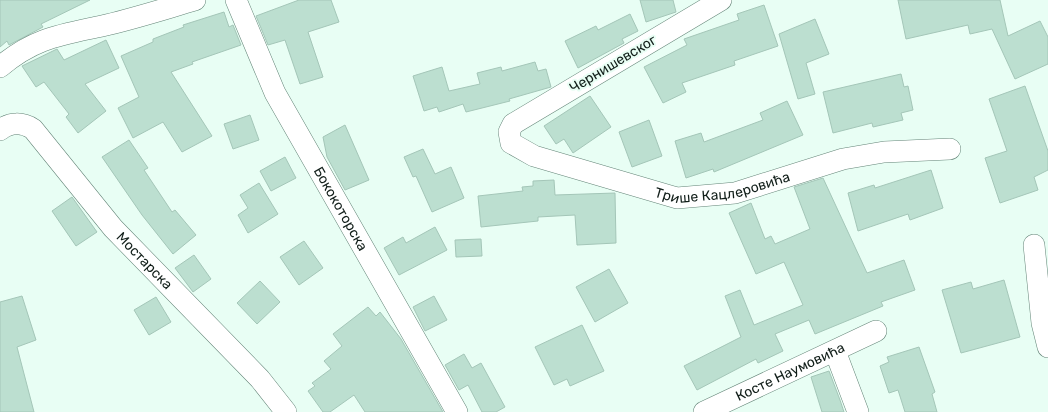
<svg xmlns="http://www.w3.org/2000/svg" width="1048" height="412" font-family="Rubik,sans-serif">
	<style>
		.building { fill: #bcdfd0; stroke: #a4c6b8 }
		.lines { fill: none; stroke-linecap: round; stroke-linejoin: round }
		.minor-casing { stroke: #648578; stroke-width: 22 }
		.minor { stroke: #fff; stroke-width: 21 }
		.labels { text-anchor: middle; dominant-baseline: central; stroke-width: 4; stroke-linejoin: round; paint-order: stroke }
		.street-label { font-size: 14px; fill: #111e19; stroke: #e8fef4 }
	</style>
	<rect width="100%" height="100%" fill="#e8fef4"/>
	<g class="building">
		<path d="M0,0H90L41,24L43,27L9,45L7,41L0,47Z"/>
		<path d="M299,0H331L339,22L308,32L323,77L300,84L285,40L268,45L256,16Z"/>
		<path d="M640,0H673L676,12L646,22Z"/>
		<path d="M898,0H1000L1008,36L1040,21L1048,37V64L1015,79L992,29L970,34L968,25L906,39Z"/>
		<path d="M764,5L778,46L734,61L735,65L682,83L686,92L663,103L644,67L687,45L684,39L739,20L737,14Z"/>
		<path d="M224,12L229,27L233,25L241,45L192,62L193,64L171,72L212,136L182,152L163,122L133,138L118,108L139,97L121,56L153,42V39L184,27L183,25Z"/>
		<path d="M630,14L638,31L622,39L624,43L578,68L565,41L596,26L598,30Z"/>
		<path d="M815,19L829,54L806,63L815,94L798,99L779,34Z"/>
		<path d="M106,40L119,68L85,84L106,111L78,133L66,117L69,114L44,82L36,87L22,66L57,49L64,60Z"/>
		<path d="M535,62L538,71L546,69L551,87L509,99L510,101L466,112L463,104L439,112L437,107L424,111L413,76L442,67L449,91L480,84L477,73L501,67L502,71Z"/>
		<path d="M901,74L904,87L908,86L913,110L901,113L903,120L873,127L872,123L833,133L823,92Z"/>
		<path d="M1025,86L1048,151V170L1034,177L1038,190L1000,203L985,158L1007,151L989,99Z"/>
		<path d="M590,96L611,127L573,153L564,139L556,144L544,126Z"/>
		<path d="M787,101L803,135L714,172L713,169L686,178L675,141L701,133L704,142L763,120L760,113Z"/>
		<path d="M250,115L259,140L233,149L224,124Z"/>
		<path d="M649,120L662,156L632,167L619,132Z"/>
		<path d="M345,125L369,180L345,190L327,157L323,137Z"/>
		<path d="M129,140L148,168L144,170L172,212L175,210L196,235L173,254L142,215L102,157Z"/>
		<path d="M423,149L435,174L451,167L464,198L432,212L416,176L413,177L404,157Z"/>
		<path d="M285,157L296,178L271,191L260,171Z"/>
		<path d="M931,170L943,208L910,220L908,214L858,231L848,193L874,185L875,188Z"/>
		<path d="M823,178L867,273L904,260L915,290L881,302L883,306L815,334L809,320L775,334L783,351L758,363L756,359L697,390L684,366L741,337L725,296L740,290L754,325L803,305L784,262L756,274L729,213L751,203L765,239L771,236L775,244L810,229L794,187Z"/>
		<path d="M554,180L555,195L615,193L616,243L577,245L575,215L538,217V221L481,227L478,196L523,191L522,187L533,186V181Z"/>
		<path d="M259,183L278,214L248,233L238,215L248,208L240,195Z"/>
		<path d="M72,197L97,232L76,246L52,211Z"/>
		<path d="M435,227L447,250L399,275L384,248L403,237L406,243Z"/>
		<path d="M481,239L482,256L456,257L455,240Z"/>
		<path d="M304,241L323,268L299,285L280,257Z"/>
		<path d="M194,255L211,279L193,292L175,268Z"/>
		<path d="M609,269L628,303L595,322L576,287Z"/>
		<path d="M1004,280L1020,337L961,353L942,290L971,282L973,289Z"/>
		<path d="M260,281L280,302L257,324L237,303Z"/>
		<path d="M22,296L36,340L17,347L34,412H0V302Z"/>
		<path d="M434,296L447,320L425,331L413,307Z"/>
		<path d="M156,297L171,322L149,335L134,310Z"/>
		<path d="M368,307L376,316L380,312L401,339L443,412H365L354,395L330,412H323L308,391L315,386L312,383L331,369L324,361L342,346L333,334Z"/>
		<path d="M582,325L604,371L570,386L567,379L554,385L535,347Z"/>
		<path d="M919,347L935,392L932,394L937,412H905L898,390L889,393L880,366L889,362L887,357Z"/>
		<path d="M464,354L472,368L481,363L505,407L496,412H482L468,385L459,390L445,365Z"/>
		<path d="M829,371L840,400L844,412H822L811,377Z"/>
	</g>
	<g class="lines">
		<defs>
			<g id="minor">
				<path id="s1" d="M236,0L275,93L457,412"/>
				<path id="s2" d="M721,0L513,124L509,132L511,143L534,156L677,198L735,193L843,159L884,152L950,149"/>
				<path d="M0,67C34,38 60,35 102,26C133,19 164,9 195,0"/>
				<path id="s3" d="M0,130C10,122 22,122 33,129L113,228L260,379L286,412"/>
				<path d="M1034,245L1042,323L1048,347"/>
				<path d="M835,351L858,412"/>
				<path id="s4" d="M704,412L876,331"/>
			</g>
		</defs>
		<use href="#minor" class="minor-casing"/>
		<use href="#minor" class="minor"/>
	</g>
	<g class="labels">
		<g class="street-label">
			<text transform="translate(613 64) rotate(-31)">Чернишевског</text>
			<text stroke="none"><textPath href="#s2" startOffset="484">Трише Кацлеровића</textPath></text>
			<text stroke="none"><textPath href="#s1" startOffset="234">Бококоторска</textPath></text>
			<text stroke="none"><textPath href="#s3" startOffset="208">Мостарска</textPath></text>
			<text stroke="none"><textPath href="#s4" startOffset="95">Косте Наумовића</textPath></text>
		</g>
	</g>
</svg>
